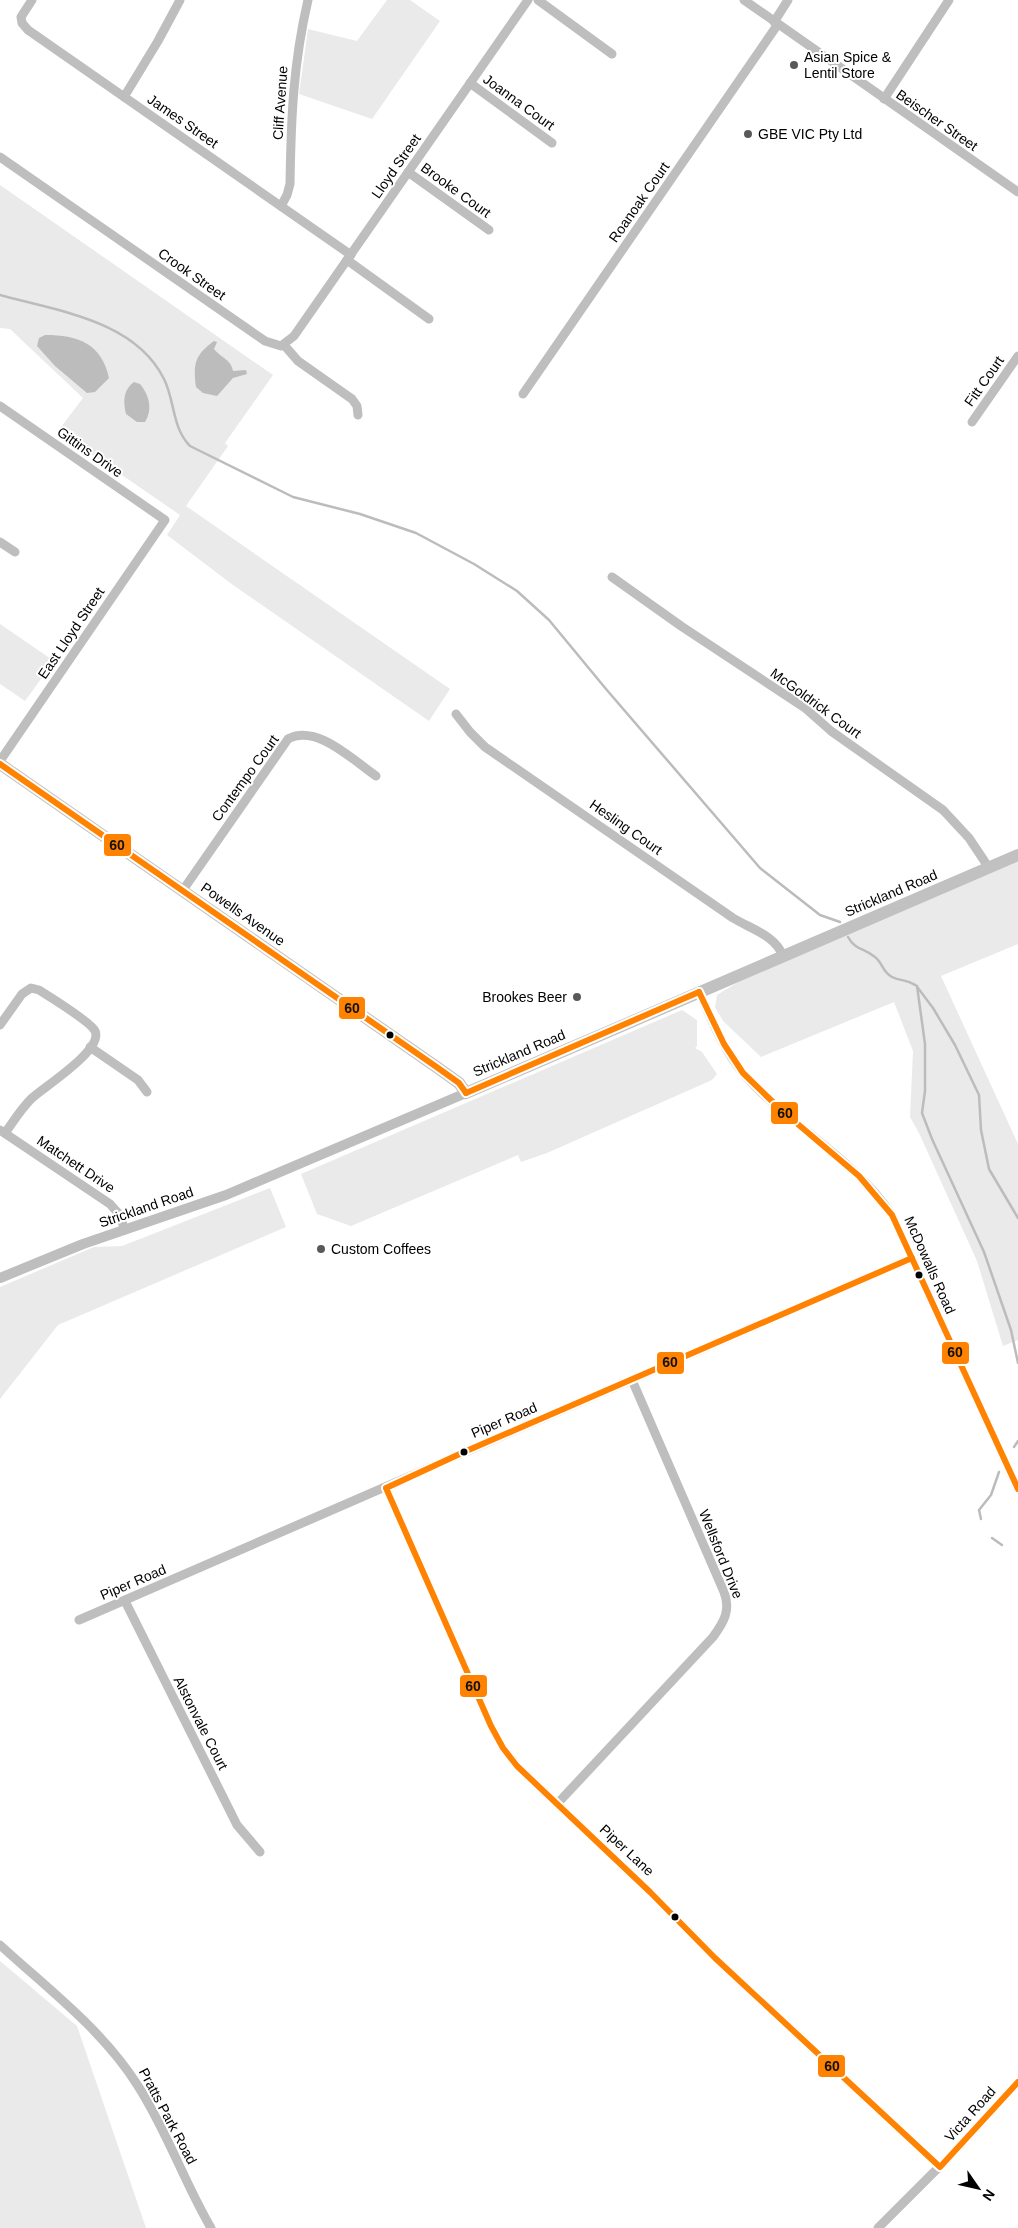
<svg xmlns="http://www.w3.org/2000/svg" width="1018" height="2228" font-family="Helvetica,sans-serif">
	<style>
		.green { fill: #eaeaea }
		.water { fill: #bcbcbc }
		.lines { fill: none; stroke-linecap: round; stroke-linejoin: round }
		.stream { stroke: #bcbcbc; stroke-width: 2.5 }
		.minor { stroke: #bebebe; stroke-width: 9 }
		.tertiary { stroke: #bebebe; stroke-width: 10 }
		.secondary { stroke: #c1c1c1; stroke-width: 12 }
		.bus-1-casing { stroke: #fff; stroke-width: 10 }
		.bus-1 { stroke: #ff8200; stroke-width: 6 }
		.poi-dot { fill: #595959; stroke: #fff; stroke-width: 2 }
		.bus-dot { fill: #000; stroke: #fff; stroke-width: 2 }
		.labels { text-anchor: middle; dominant-baseline: central; stroke-width: 4; stroke-linejoin: round; paint-order: stroke }
		.poi-label { font-size: 14px; fill: #000; stroke: #fff; text-anchor: start }
		.street-label { font-size: 14px; fill: #000; stroke: #fff }
		.line-badge { stroke: #fff; stroke-width: 2 }
		.pale-badge-label { font-size: 14px; text-anchor: middle; font-weight: bold; fill: #111 }
	</style>
	<rect width="100%" height="100%" fill="#fff"/>
	<g class="green">
		<path d="M387,0H410L440,21L372,119L299,94L308,29L357,41Z"/>
		<path d="M0,185L273,375L225,443L228,446L186,506L450,689L429,721L233,585L167,535L180,515L58,431L83,398L10,329L0,328Z"/>
		<path d="M0,624L54,661L25,701L0,684Z"/>
		<path d="M1018,861V944L941,976L1018,1144V1340L1003,1346L977,1261L919,1133L910,1117L913,1051L894,1002L761,1057L723,1021L715,1007L717,995L745,978Z"/>
		<path d="M682,1010L697,1020V1046L695,1048L702,1052L717,1074L712,1080L547,1153L521,1162L518,1155L351,1226L317,1214L301,1174Z"/>
		<path d="M270,1188L286,1227L58,1325L0,1399V1287L94,1247L122,1246Z"/>
		<path d="M0,1961L77,2026L146,2228H0Z"/>
	</g>
	<g class="water">
		<path d="M45,335C78,335 101,343 109,378L95,392L87,393L55,366L37,346L39,338Z"/>
		<path d="M214,341L217,342L214,349C221,358 231,359 233,371L246,370L247,374L233,378L217,396L203,393L196,387C193,363 195,355 214,341Z"/>
		<path d="M134,382L140,384C149,395 153,409 145,422H137L126,414C123,402 123,390 134,382Z"/>
	</g>
	<g class="lines">
		<g class="stream">
			<path d="M0,295C57,311 135,320 164,379C175,401 172,428 190,446L293,497L360,514L416,533L474,564L517,591L549,620L606,689L760,868L820,915L840,922"/>
			<path d="M848,937C855,950 864,948 875,957C883,963 882,972 892,977C902,982 905,978 917,986L925,1044V1091L922,1113L932,1139L984,1252L1011,1330L1018,1363"/>
			<path d="M918,988L933,1008L955,1045L979,1095L981,1130L989,1169L1018,1218"/>
			<path d="M1014,1447L1018,1441"/>
			<path d="M981,1519L979,1510L991,1495L999,1472"/>
			<path d="M992,1538L1002,1545"/>
		</g>
		<g class="minor">
			<path d="M32,0L21,17L22,23L28,30L351,255"/>
			<path d="M538,0L612,54"/>
			<path d="M744,0L1018,192"/>
			<path d="M774,22L788,0"/>
			<path d="M470,83L552,143"/>
			<path d="M124,97L158,41L180,0"/>
			<path d="M884,99L949,0"/>
			<path d="M0,157L265,341L281,346L294,336L528,0"/>
			<path d="M408,172L489,230"/>
			<path d="M281,206L287,195L290,184C291,120 293,64 308,0"/>
			<path d="M347,260L429,319"/>
			<path d="M284,345L298,361L352,399L357,406L358,415"/>
			<path d="M523,394L778,24"/>
			<path d="M0,406L165,520L0,761"/>
			<path d="M972,422L1018,356"/>
			<path d="M0,542L15,552"/>
			<path d="M612,577L681,626L805,708L831,731L943,810L969,838L989,868"/>
			<path d="M456,714L470,732L485,747L733,918C751,929 775,935 783,956"/>
			<path d="M183,890L288,739C316,723 354,761 376,776"/>
			<path d="M699,992C712,1020 723,1049 743,1073C788,1125 853,1157 892,1215L1018,1489"/>
			<path d="M0,1025L22,994L31,988L39,990C50,997 91,1022 95,1031C104,1050 42,1088 31,1099C21,1109 13,1122 5,1133"/>
			<path d="M90,1047L138,1080L147,1092"/>
			<path d="M0,1130L110,1204L119,1214L125,1230"/>
			<path d="M386,1488L491,1726L503,1748L517,1766L650,1892L715,1958L940,2167"/>
			<path d="M125,1601L237,1825L260,1852"/>
			<path d="M79,1620L912,1258"/>
			<path d="M557,1804L713,1637C724,1622 731,1610 724,1592L632,1380"/>
			<path d="M0,1945C48,1989 103,2030 138,2086C167,2131 184,2182 211,2228"/>
			<path d="M878,2228L957,2149L1018,2082"/>
		</g>
		<path class="tertiary" d="M0,1278L83,1244L226,1195L466,1093"/>
		<path class="secondary" d="M0,764L438,1068L459,1083L466,1093L1018,855"/>
		<defs>
			<g id="bus-1">
				<path d="M0,764L438,1068L459,1083L466,1093"/>
				<path d="M699,992L724,1044L743,1073L780,1109L859,1176L892,1215L1018,1489"/>
				<path d="M466,1093L699,992"/>
				<path d="M912,1258L464,1452L386,1488L491,1726L503,1748L517,1766L650,1892L715,1958L940,2167L1018,2082"/>
			</g>
		</defs>
		<use href="#bus-1" class="bus-1-casing"/>
		<use href="#bus-1" class="bus-1"/>
	</g>
	<g class="poi-dot">
		<circle cx="794" cy="65" r="5"/>
		<circle cx="748" cy="134" r="5"/>
		<circle cx="577" cy="997" r="5"/>
		<circle cx="321" cy="1249" r="5"/>
	</g>
	<g class="bus-dot">
		<circle cx="390" cy="1035" r="4.5"/>
		<circle cx="919" cy="1275" r="4.5"/>
		<circle cx="464" cy="1452" r="4.5"/>
		<circle cx="675" cy="1917" r="4.5"/>
	</g>
	<g class="labels">
		<g class="poi-label">
			<text x="804" y="57">Asian Spice &amp;<tspan x="804" dy="16">Lentil Store</tspan></text>
			<text x="758" y="134">GBE VIC Pty Ltd</text>
			<text x="567" y="997" text-anchor="end">Brookes Beer</text>
			<text x="331" y="1249">Custom Coffees</text>
		</g>
		<g class="street-label">
			<text transform="translate(519 102) rotate(36)">Joanna Court</text>
			<text transform="translate(280 103) rotate(-86)">Cliff Avenue</text>
			<text transform="translate(937 120) rotate(35)">Beischer Street</text>
			<text transform="translate(183 121) rotate(35)">James Street</text>
			<text transform="translate(396 166) rotate(-55)">Lloyd Street</text>
			<text transform="translate(456 190) rotate(36)">Brooke Court</text>
			<text transform="translate(639 202) rotate(-55)">Roanoak Court</text>
			<text transform="translate(192 274) rotate(35)">Crook Street</text>
			<text transform="translate(984 381) rotate(-55)">Fitt Court</text>
			<text transform="translate(90 452) rotate(35)">Gittins Drive</text>
			<text transform="translate(71 633) rotate(-56)">East Lloyd Street</text>
			<text transform="translate(816 703) rotate(36)">McGoldrick Court</text>
			<text transform="translate(245 778) rotate(-54)">Contempo Court</text>
			<text transform="translate(626 827) rotate(35)">Hesling Court</text>
			<text transform="translate(891 893) rotate(-23)">Strickland Road</text>
			<text transform="translate(243 914) rotate(35)">Powells Avenue</text>
			<text transform="translate(519 1053) rotate(-23)">Strickland Road</text>
			<text transform="translate(76 1164) rotate(34)">Matchett Drive</text>
			<text transform="translate(146 1207) rotate(-19)">Strickland Road</text>
			<text transform="translate(930 1265) rotate(66)">McDowalls Road</text>
			<text transform="translate(504 1420) rotate(-23)">Piper Road</text>
			<text transform="translate(721 1554) rotate(68)">Wellsford Drive</text>
			<text transform="translate(133 1582) rotate(-23)">Piper Road</text>
			<text transform="translate(201 1723) rotate(63)">Alstonvale Court</text>
			<text transform="translate(627 1850) rotate(43)">Piper Lane</text>
			<text transform="translate(970 2114) rotate(-48)">Victa Road</text>
			<text transform="translate(168 2116) rotate(62)">Pratts Park Road</text>
		</g>
	</g>
	<g class="line-badge">
		<rect x="103" y="833" width="29" height="24" rx="5" fill="#ff8200"/>
		<rect x="338" y="996" width="28" height="24" rx="5" fill="#ff8200"/>
		<rect x="770" y="1101" width="29" height="24" rx="5" fill="#ff8200"/>
		<rect x="941" y="1341" width="29" height="24" rx="5" fill="#ff8200"/>
		<rect x="656" y="1351" width="29" height="24" rx="5" fill="#ff8200"/>
		<rect x="459" y="1674" width="29" height="24" rx="5" fill="#ff8200"/>
		<rect x="817" y="2054" width="29" height="24" rx="5" fill="#ff8200"/>
	</g>
	<g class="pale-badge-label">
		<text x="117" y="850">60</text>
		<text x="352" y="1013">60</text>
		<text x="785" y="1118">60</text>
		<text x="955" y="1357">60</text>
		<text x="670" y="1367">60</text>
		<text x="473" y="1691">60</text>
		<text x="832" y="2071">60</text>
	</g>
	<g transform="translate(978 2188) rotate(124)" stroke="#ffffff" stroke-width="4" paint-order="stroke">
	<path d="M0-4L9 19L0 12L-9 19Z" fill="#000000"/>
	<text y="-8" font-size="14" font-weight="bold" text-anchor="middle" fill="#000000">N</text>
	</g>
</svg>
